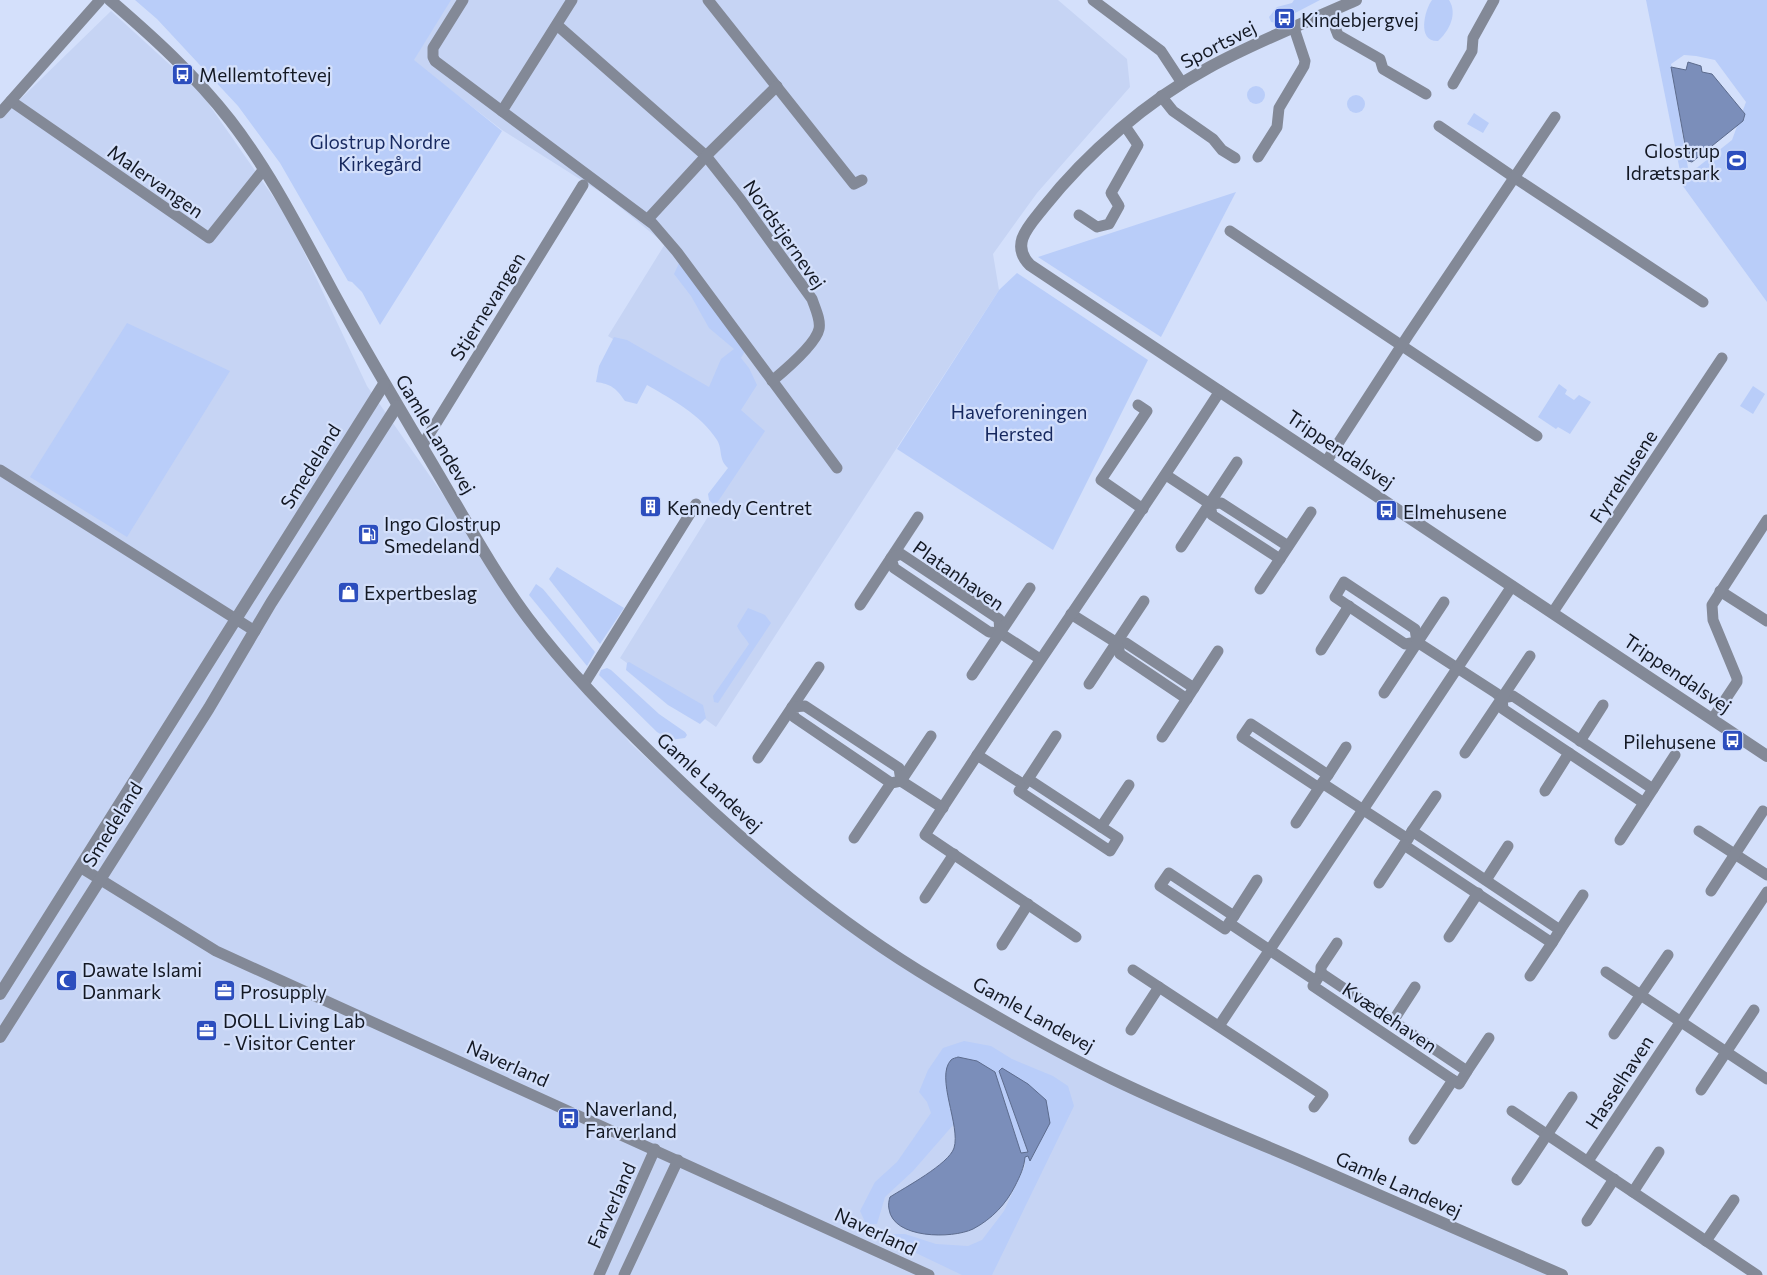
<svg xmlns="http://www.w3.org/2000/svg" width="1767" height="1275" font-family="Commissioner,sans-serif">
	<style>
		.built { fill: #c6d4f4 }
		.green { fill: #b9cdf9; fill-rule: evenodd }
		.water { fill: #7b8eba; stroke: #5c6b8d }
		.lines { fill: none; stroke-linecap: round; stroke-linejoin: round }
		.minor { stroke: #838997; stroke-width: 11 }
		.tertiary { stroke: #838997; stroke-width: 12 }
		.labels { text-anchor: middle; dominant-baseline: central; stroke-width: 4.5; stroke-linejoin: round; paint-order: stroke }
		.poi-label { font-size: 19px; fill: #131823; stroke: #d4e0fb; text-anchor: start }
		.street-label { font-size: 19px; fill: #131823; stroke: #d4e0fb }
		.park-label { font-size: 19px; fill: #16285f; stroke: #d4e0fb }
	</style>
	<rect width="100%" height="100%" fill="#d4e0fb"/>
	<g class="built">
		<path d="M450,0H1058L1127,59L1130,87L1037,193L993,254L999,290L716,727L620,658L762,430L608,336L665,244L605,195L502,130L413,61Z"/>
		<path d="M111,11L201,93L288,218L367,386L467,529L630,743L763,864L1062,1057L1555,1275H0V119Z"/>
	</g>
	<g class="green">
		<path d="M135,0H451L414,60L502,131L380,325L362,292L352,282L348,281L280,163L238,106L157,19Z"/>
		<path d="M1294,0H1320L1276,23L1271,22L1269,17L1277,7L1292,3Z"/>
		<path d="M1432,0H1449C1458,14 1449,31 1438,41C1417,42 1424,11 1432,0Z"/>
		<path d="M1646,0H1767V302L1680,182L1683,179L1681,176ZM1684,55L1696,56L1715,60L1746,102L1732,140L1689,174L1671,64Z"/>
		<circle cx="1256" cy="95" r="9"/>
		<circle cx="1356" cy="104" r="9"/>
		<path d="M1474,113L1489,123L1483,133L1467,124Z"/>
		<path d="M1236,192L1161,337L1038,257Z"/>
		<path d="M680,261L745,351L741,358L749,368L757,385L741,410L765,431L715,506L709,500L708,494L728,468C718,459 723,450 717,440C700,414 673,400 647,385L637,404L625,401C616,388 611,384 596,382L599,366L614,337L627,340L709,387L721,359L734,349L709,328L691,296L674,274Z"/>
		<path d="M1017,273L1148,360L1053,550L897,449L999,290Z"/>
		<path d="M127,323L230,371L127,537L30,477Z"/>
		<path d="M1559,384L1567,390L1565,394L1574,400L1579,395L1591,402L1570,434L1558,427L1556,429L1538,417Z"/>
		<path d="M1753,386L1765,394L1753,414L1740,406Z"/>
		<path d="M557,567L624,608L600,644L549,579Z"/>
		<path d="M536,584L543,589L595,652L587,666L529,595Z"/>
		<path d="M748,608L765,615L771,623L718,703L714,702L713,696L749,644C745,637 740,633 737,626Z"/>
		<path d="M629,662L703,705L706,718L700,724L668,705L626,670L627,663Z"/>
		<path d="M607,668L611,670L659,714L685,732L687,735L685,738L670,740L657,732L599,675L601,670Z"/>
		<path d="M964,1041L991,1046L1012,1059L1053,1076L1068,1086L1074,1106L992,1275H962L891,1241V1234H905L936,1244L968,1246L982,1240L1004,1211L1025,1166V1157L1028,1155L1031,1160L1050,1123L1003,1068L999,1071L1028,1152L1021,1153L995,1072L948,1099L954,1124L913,1171L885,1197L877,1224H866L860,1211L875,1182L897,1162L931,1113L927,1102L919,1092L928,1070L943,1048Z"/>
	</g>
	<g class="water">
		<path d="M1688,62L1701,66L1702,72L1712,74L1745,114L1743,121L1692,162L1688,161L1671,67L1686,70Z"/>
		<path d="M958,1057L977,1061L995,1072L1021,1153L1028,1152L999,1071L1002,1068L1028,1084L1046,1100L1050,1123L1030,1161L1028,1156L1025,1157C1024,1168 1020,1176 1015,1186C1006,1204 992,1219 973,1229C952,1239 893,1239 889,1209C888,1205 889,1200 890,1197C904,1188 949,1164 954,1148C961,1126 935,1077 951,1060C953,1058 956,1058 958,1057Z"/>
	</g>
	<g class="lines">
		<g class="minor">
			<path d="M463,0L433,48V57L435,61L653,224L677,252L837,468"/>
			<path d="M708,0L854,184L862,180"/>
			<path d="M1093,0L1161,51L1182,83"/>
			<path d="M1329,12L1338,35L1380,59L1383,69L1426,94"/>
			<path d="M557,25L706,156L740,199L812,299C815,308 821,320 819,329C816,344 784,371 772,381"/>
			<path d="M1453,84L1472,51L1473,38L1494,0"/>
			<path d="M1161,96L1173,111L1213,139L1222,150L1235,158"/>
			<path d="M11,101L209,238L264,169"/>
			<path d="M502,111L572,0"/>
			<path d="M0,113L100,0"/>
			<path d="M1439,126L1515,178L1703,302"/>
			<path d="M1258,157L1277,127L1279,108L1304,66L1305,61L1294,28"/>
			<path d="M1079,215L1097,227L1109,224L1119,206L1111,193L1138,145L1125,126"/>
			<path d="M648,219L706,156L777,86"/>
			<path d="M1230,231L1537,436"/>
			<path d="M1138,405L1147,411L1101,480L1143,509"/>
			<path d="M422,446L583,185"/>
			<path d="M1326,462L1409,334L1555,117"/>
			<path d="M0,470L255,631"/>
			<path d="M1166,475L1210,504L1212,515L1280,559"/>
			<path d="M1210,504L1221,503L1288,546"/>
			<path d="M1181,547L1237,462"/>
			<path d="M1260,589L1311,512"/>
			<path d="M1720,591L1767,621"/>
			<path d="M860,605L918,517"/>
			<path d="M1553,612L1722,358"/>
			<path d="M1071,614L1117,643H1126L1194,688"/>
			<path d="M1000,633L999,619L901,554L891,558L894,568L989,632L1000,633L1040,659"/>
			<path d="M1417,642L1415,629L1344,582L1335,597L1405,644L1417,642L1496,693L1502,698L1503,709L1644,803"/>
			<path d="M1117,643L1120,654L1187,699"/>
			<path d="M1321,650L1349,606"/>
			<path d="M972,675L1030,588"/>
			<path d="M584,684L696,504"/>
			<path d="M1089,684L1144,601"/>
			<path d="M1384,693L1444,602"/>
			<path d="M1502,698L1513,696L1653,789"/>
			<path d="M1713,718L1737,682V678L1713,620L1712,605L1767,520"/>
			<path d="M1162,737L1218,651"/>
			<path d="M1580,741L1603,705"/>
			<path d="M1465,753L1530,656"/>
			<path d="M977,755L1024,785L1028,779L1118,838L1110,851L1019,791L1024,785"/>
			<path d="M758,758L819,667"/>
			<path d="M1328,775L1346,747"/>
			<path d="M1028,779L1056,736"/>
			<path d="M901,781L899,768L805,706L792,707L794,717L891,783L901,781L943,808"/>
			<path d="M901,781L931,736"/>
			<path d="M1322,783L1328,775L1251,724L1242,737L1319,788L1322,783L1408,839L1404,845L1552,943L1560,930L1412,831L1408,839"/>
			<path d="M1545,791L1569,753"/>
			<path d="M1296,823L1319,788"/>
			<path d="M1101,827L1129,785"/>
			<path d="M1412,831L1436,796"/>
			<path d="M1699,831L1767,875"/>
			<path d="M854,838L891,783"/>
			<path d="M1620,840L1675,755"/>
			<path d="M80,867L216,951L929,1275"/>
			<path d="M1486,880L1508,846"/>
			<path d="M1379,883L1404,845"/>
			<path d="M1711,891L1763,811"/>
			<path d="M925,898L954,854"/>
			<path d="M1234,916L1257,880"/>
			<path d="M1229,923L1234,916L1169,873L1160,886L1225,929L1229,923L1316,981L1313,986L1459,1084L1467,1071L1321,973L1316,981"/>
			<path d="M1560,930L1583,895"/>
			<path d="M1076,937L925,835C1021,685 1124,540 1220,391"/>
			<path d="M1449,937L1478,893"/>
			<path d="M1002,945L1028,904"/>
			<path d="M1133,970L1323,1095L1314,1107"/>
			<path d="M1606,972L1767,1079"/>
			<path d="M1321,973V967L1337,943"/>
			<path d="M1530,976L1552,943"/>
			<path d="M1393,1021L1415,987"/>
			<path d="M1219,1026L1512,586"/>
			<path d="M1131,1030L1159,987"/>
			<path d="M1614,1034L1668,955"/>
			<path d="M1467,1071L1489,1038"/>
			<path d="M1701,1090L1754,1010"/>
			<path d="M1512,1111L1757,1275"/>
			<path d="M1414,1139L1453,1080"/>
			<path d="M1588,1161L1767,892"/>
			<path d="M1517,1180L1572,1097"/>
			<path d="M1633,1192L1659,1152"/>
			<path d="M1587,1221L1614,1179"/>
			<path d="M1706,1241L1734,1200"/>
			<path d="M599,1275L655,1149"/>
			<path d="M624,1275L678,1160"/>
		</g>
		<g class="tertiary">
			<path d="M110,0C153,37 195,75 230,120C271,173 301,233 333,292C368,356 406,419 443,482C470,528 496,575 528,618C566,669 611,714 656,758C742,842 834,921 937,982C994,1016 1053,1050 1113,1079C1173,1108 1235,1133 1296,1159C1385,1198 1474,1236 1562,1275"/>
			<path d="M1356,0C1307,22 1255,42 1208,68C1147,101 1087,153 1044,207C1030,225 1009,244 1030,265L1767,756"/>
			<path d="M0,994L384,384"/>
			<path d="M0,1037L209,708L271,603L397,406"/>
		</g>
	</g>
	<defs>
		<symbol id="bus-square" viewBox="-11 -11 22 22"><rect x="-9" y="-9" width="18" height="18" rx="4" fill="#2c4ebe" stroke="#d4e0fb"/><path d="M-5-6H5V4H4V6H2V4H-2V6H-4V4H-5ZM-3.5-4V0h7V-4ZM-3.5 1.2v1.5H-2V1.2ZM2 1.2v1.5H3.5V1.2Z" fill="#fff"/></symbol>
		<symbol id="stadium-square" viewBox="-11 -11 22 22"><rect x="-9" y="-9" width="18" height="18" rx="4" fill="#2c4ebe" stroke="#d4e0fb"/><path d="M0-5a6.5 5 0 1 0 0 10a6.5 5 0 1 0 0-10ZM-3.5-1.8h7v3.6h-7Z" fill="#fff"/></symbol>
		<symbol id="building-square" viewBox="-11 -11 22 22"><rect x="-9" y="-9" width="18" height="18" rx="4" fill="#2c4ebe" stroke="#d4e0fb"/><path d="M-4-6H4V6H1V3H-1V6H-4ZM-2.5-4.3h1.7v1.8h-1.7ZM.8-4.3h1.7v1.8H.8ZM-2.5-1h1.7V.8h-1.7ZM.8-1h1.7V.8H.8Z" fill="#fff"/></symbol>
		<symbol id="fuel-square" viewBox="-11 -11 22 22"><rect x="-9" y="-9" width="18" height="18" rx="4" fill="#2c4ebe" stroke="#d4e0fb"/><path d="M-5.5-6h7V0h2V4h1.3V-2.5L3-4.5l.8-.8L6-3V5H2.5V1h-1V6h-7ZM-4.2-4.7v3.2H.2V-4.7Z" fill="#fff"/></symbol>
		<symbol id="shop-square" viewBox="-11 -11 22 22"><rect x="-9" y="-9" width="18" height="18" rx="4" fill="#2c4ebe" stroke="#d4e0fb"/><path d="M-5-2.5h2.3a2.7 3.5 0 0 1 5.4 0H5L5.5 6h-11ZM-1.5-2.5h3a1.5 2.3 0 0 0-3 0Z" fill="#fff"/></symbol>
		<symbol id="mosque-square" viewBox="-11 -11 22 22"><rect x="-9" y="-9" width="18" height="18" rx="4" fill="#2c4ebe" stroke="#d4e0fb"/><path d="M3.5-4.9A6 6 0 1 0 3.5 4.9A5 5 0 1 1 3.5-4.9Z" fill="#fff"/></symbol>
		<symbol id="office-square" viewBox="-11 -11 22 22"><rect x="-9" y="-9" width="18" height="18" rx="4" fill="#2c4ebe" stroke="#d4e0fb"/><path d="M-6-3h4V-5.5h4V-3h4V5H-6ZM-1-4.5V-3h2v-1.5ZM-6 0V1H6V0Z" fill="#fff"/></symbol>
	</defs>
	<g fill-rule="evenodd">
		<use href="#bus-square" x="1272" y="6" width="25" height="25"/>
		<use href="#bus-square" x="170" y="62" width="25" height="25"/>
		<use href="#stadium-square" x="1724" y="148" width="25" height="25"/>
		<use href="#building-square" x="638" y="494" width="25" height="25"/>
		<use href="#bus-square" x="1374" y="498" width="25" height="25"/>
		<use href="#fuel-square" x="356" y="522" width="25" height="25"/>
		<use href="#shop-square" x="336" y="580" width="25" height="25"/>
		<use href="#bus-square" x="1720" y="728" width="25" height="25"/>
		<use href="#mosque-square" x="54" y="968" width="25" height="25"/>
		<use href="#office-square" x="212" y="978" width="25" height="25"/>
		<use href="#office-square" x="194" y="1018" width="25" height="25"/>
		<use href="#bus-square" x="556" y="1106" width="25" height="25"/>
	</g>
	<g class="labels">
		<g class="poi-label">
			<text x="1301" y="19">Kindebjergvej</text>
			<text x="199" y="74">Mellemtoftevej</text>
			<text x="1720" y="150" text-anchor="end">Glostrup<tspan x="1720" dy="22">Idrætspark</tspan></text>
			<text x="667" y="507">Kennedy Centret</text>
			<text x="1403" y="511">Elmehusene</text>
			<text x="384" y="523">Ingo Glostrup<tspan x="384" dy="22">Smedeland</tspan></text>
			<text x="364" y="592">Expertbeslag</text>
			<text x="1716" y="741" text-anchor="end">Pilehusene</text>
			<text x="82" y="969">Dawate Islami<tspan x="82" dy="22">Danmark</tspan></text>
			<text x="240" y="991">Prosupply</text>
			<text x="223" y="1020">DOLL Living Lab<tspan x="223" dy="22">- Visitor Center</tspan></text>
			<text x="585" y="1108">Naverland,<tspan x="585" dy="22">Farverland</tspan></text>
		</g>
		<g class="street-label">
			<text transform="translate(1218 44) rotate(-27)">Sportsvej</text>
			<text transform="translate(156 181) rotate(35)">Malervangen</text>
			<text transform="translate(785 234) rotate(55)">Nordstjernevej</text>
			<text transform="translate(487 306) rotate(-58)">Stjernevangen</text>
			<text transform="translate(436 434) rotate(59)">Gamle Landevej</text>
			<text transform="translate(1341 449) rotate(34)">Trippendalsvej</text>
			<text transform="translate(310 466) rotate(-58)">Smedeland</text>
			<text transform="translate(1623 476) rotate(-57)">Fyrrehusene</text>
			<text transform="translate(959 575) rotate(35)">Platanhaven</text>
			<text transform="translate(1678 673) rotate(34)">Trippendalsvej</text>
			<text transform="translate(710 782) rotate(43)">Gamle Landevej</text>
			<text transform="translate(112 824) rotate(-58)">Smedeland</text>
			<text transform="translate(1034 1014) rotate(29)">Gamle Landevej</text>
			<text transform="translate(1390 1017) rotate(34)">Kvædehaven</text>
			<text transform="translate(508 1063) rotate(24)">Naverland</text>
			<text transform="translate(1619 1082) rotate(-57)">Hasselhaven</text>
			<text transform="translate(1399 1184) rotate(24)">Gamle Landevej</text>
			<text transform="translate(611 1205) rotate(-66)">Farverland</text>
			<text transform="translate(876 1231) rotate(25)">Naverland</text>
		</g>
		<g class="park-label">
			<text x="380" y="141">Glostrup Nordre<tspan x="380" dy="22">Kirkegård</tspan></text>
			<text x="1019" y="411">Haveforeningen<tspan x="1019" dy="22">Hersted</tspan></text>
		</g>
	</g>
</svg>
